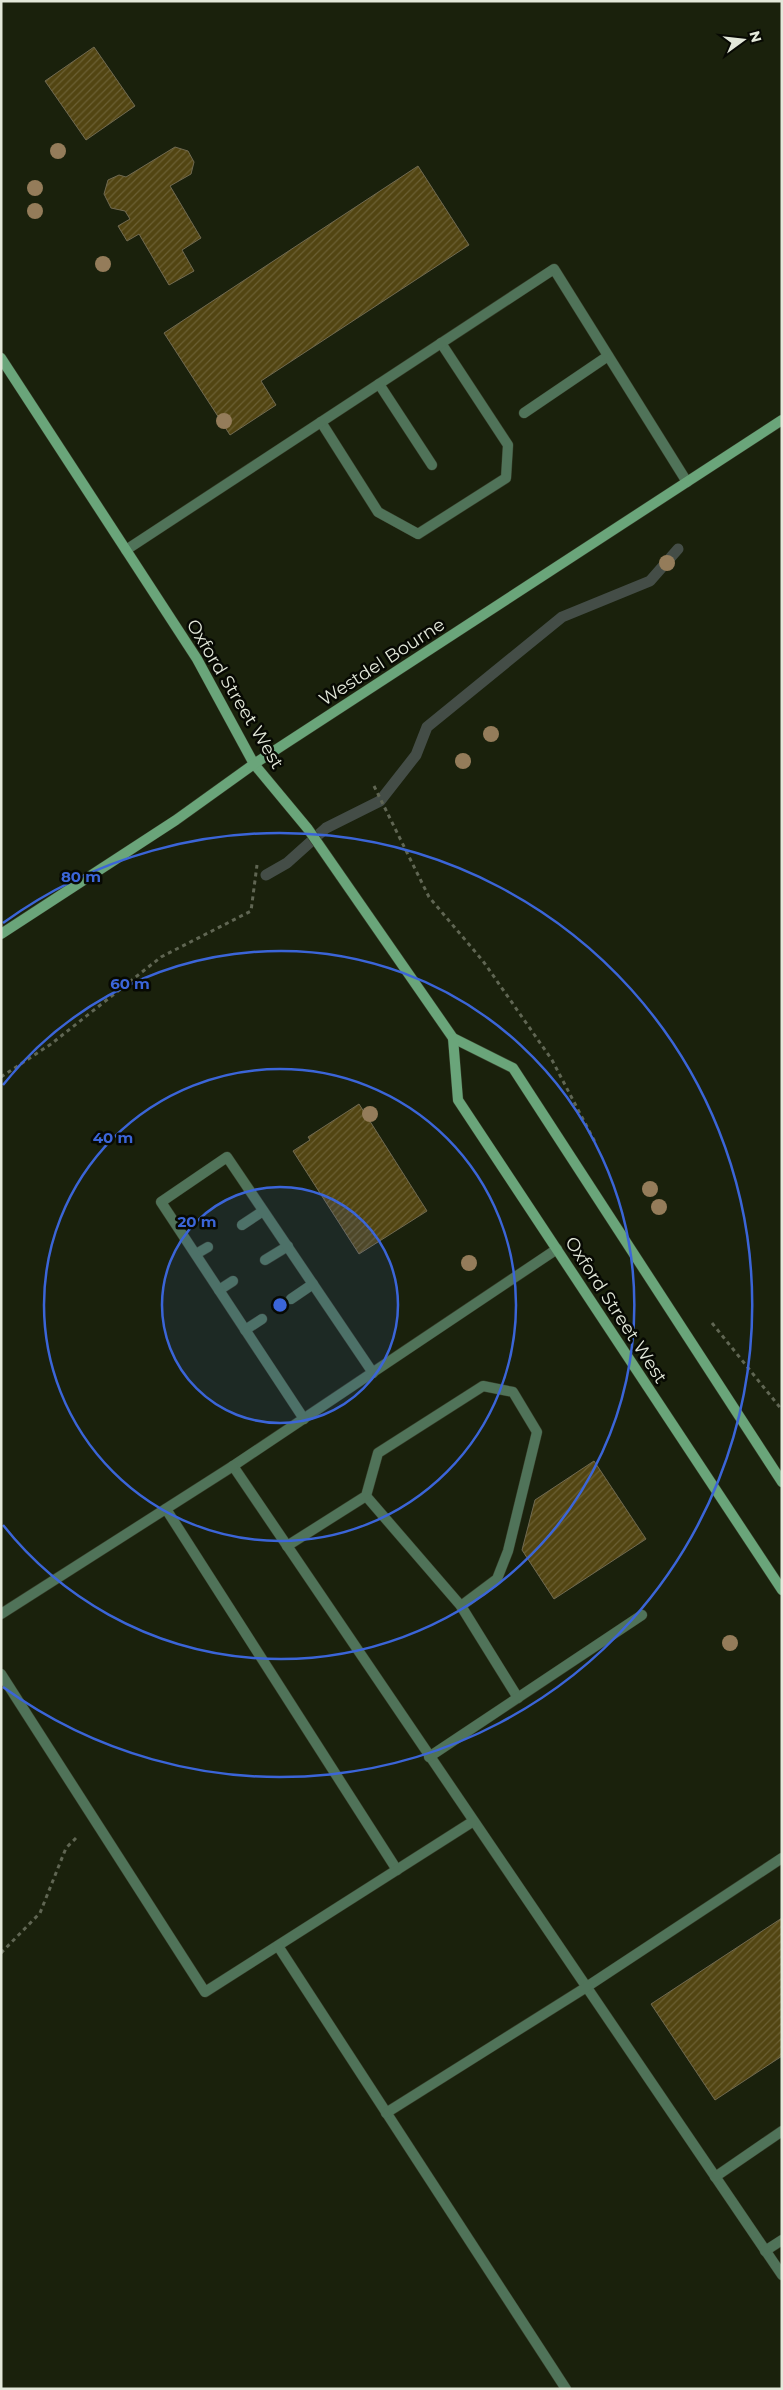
<svg xmlns="http://www.w3.org/2000/svg" width="783" height="2390" font-family="Montserrat,sans-serif">
	<style>
		.lines { fill: none; stroke-linecap: round; stroke-linejoin: round }
		.stream { stroke: #444d47; stroke-width: 11 }
		.building { fill: url(#building-hatch); stroke: #716a51 }
		.lane-casing { stroke: #363d29; stroke-width: 11 }
		.secondary-casing { stroke: #363d29; stroke-width: 11 }
		.path { stroke: #606653; stroke-width: 3; stroke-dasharray: 4 4; stroke-linecap: butt }
		.lane { stroke: #507359; stroke-width: 10 }
		.secondary { stroke: #6aa57a; stroke-width: 10 }
		.tree { fill: #947c5a }
		.ring { fill: none; stroke: #3b65d8; stroke-width: 2.5 }
		.labels { text-anchor: middle; dominant-baseline: central; stroke-width: 5; stroke-linejoin: round; paint-order: stroke }
		.street-label { font-size: 18px; fill: #e3e8da; stroke: #070903 }
		.centre { fill: #3b65d8; stroke: #070903; stroke-width: 2.5 }
		.ring-label { font-size: 15px; text-anchor: middle; font-weight: bold; fill: #3b65d8; stroke: #070903; stroke-width: 5; stroke-linejoin: round; paint-order: stroke }
	</style>
	<defs>
		<pattern id="building-hatch" width="6" height="6" patternUnits="userSpaceOnUse" patternTransform="scale(1.25)"><rect width="6" height="6" fill="#524512"/><path d="M-1 1l2-2M0 6l6-6M5 7l2-2" fill="none" stroke="#6b6034"/></pattern>
	</defs>
	<rect width="100%" height="100%" fill="#1a210c"/>
	<g class="lines">
		<path class="stream" d="M266,875L287,863L326,828L380,801L416,755L427,727L562,617L650,581L678,549"/>
	</g>
	<g class="building">
		<path d="M94,47L135,106L86,140L45,81Z"/>
		<path d="M175,147L188,151L194,162L191,174L170,186L201,238L182,250L194,271L169,285L139,234L127,241L118,226L130,219L125,211L111,208L104,194L108,180L119,175L126,177Z"/>
		<path d="M418,166L469,245L261,381L276,405L230,435L164,333Z"/>
		<path d="M359,1104L427,1211L359,1254L293,1151L310,1140L308,1137Z"/>
		<path d="M594,1461L646,1539L554,1599L522,1550L535,1500Z"/>
		<path d="M782,1918V2056L715,2100L651,2004Z"/>
	</g>
	<g class="lines">
		<defs>
			<g id="lane">
				<path d="M379,384L432,465"/>
				<path d="M524,413L608,356"/>
				<path d="M321,422L378,512L418,534L506,478L508,445L441,343"/>
				<path d="M126,550L554,269L687,482"/>
				<path d="M242,1225L263,1211"/>
				<path d="M557,1249L233,1466L782,2275"/>
				<path d="M196,1254L208,1247"/>
				<path d="M265,1260L288,1246"/>
				<path d="M219,1290L233,1281"/>
				<path d="M291,1299L313,1284"/>
				<path d="M245,1330L262,1319"/>
				<path d="M304,1419L161,1202L227,1157L373,1373"/>
				<path d="M366,1496L461,1606L518,1698"/>
				<path d="M166,1509L397,1870"/>
				<path d="M287,1546L366,1496L378,1453L483,1386L513,1392L537,1432L508,1551L497,1579L461,1606"/>
				<path d="M1,1614L233,1466"/>
				<path d="M1,1674L205,1992L472,1822"/>
				<path d="M429,1757L642,1615"/>
				<path d="M278,1946L566,2389"/>
				<path d="M386,2113L585,1988L782,1858"/>
				<path d="M715,2177L782,2131"/>
				<path d="M765,2251L782,2240"/>
			</g>
			<g id="secondary">
				<path d="M1,358L197,659L254,764L308,829L453,1038L513,1068L782,1482"/>
				<path d="M1,934L176,820L254,764L782,420"/>
				<path d="M453,1038L458,1100L782,1590"/>
			</g>
		</defs>
		<use href="#lane" class="lane-casing"/>
		<use href="#secondary" class="secondary-casing"/>
		<g class="path">
			<path d="M374,786L429,897L483,961L552,1060L596,1144"/>
			<path d="M1,1077L51,1044L161,957L251,911L257,865"/>
			<path d="M712,1323L782,1410"/>
			<path d="M1,1953L40,1913L66,1848L76,1838"/>
		</g>
		<use href="#lane" class="lane"/>
		<use href="#secondary" class="secondary"/>
	</g>
	<g class="tree">
		<circle cx="58" cy="151" r="8"/>
		<circle cx="35" cy="188" r="8"/>
		<circle cx="35" cy="211" r="8"/>
		<circle cx="103" cy="264" r="8"/>
		<circle cx="224" cy="421" r="8"/>
		<circle cx="667" cy="563" r="8"/>
		<circle cx="491" cy="734" r="8"/>
		<circle cx="463" cy="761" r="8"/>
		<circle cx="370" cy="1114" r="8"/>
		<circle cx="650" cy="1189" r="8"/>
		<circle cx="659" cy="1207" r="8"/>
		<circle cx="469" cy="1263" r="8"/>
		<circle cx="730" cy="1643" r="8"/>
	</g>
	<circle cx="280" cy="1305" r="118" fill="#3b65d8" fill-opacity=".12"/>
	<g class="ring">
		<circle cx="280" cy="1305" r="118"/>
		<circle cx="280" cy="1305" r="236"/>
		<path d="M3 1085A354 354 0 1 1 3 1525"/>
		<path d="M3 923A472 472 0 1 1 3 1687"/>
	</g>
	<g class="labels">
		<g class="street-label">
			<text transform="translate(382 662) rotate(-33)">Westdel Bourne</text>
			<text transform="translate(235 694) rotate(59)">Oxford Street West</text>
			<text transform="translate(616 1310) rotate(57)">Oxford Street West</text>
		</g>
	</g>
	<circle cx="280" cy="1305" r="8" class="centre"/>
	<g class="ring-label">
		<text x="81" y="882">80 m</text>
		<text x="130" y="989">60 m</text>
		<text x="113" y="1143">40 m</text>
		<text x="197" y="1227">20 m</text>
	</g>
	<rect width="783" height="2390" fill="none" stroke="#e3e8da" stroke-width="5"/>
	<g transform="translate(743 40) rotate(75)" stroke="#070903" stroke-width="4" paint-order="stroke">
	<path d="M0-4L9 19L0 12L-9 19Z" fill="#e3e8da"/>
	<text y="-8" font-size="14" font-weight="bold" text-anchor="middle" fill="#e3e8da">N</text>
	</g>
</svg>
